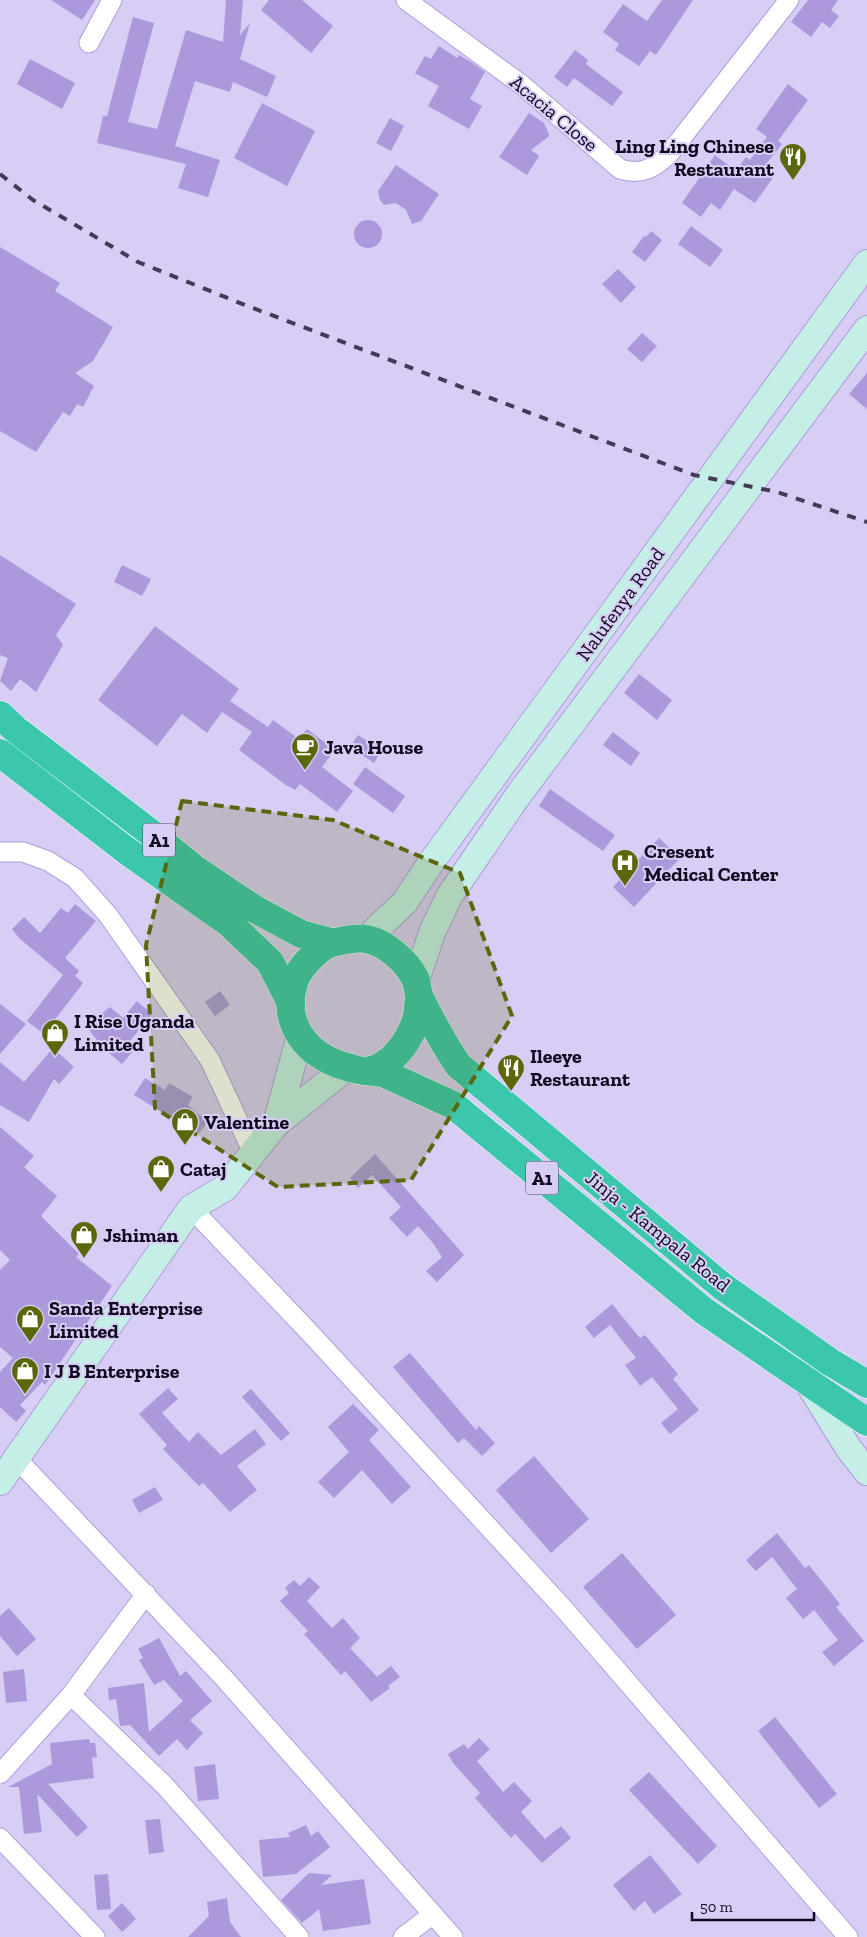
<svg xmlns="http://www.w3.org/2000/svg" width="867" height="1937" font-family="'Zilla Slab',serif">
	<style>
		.building { fill: #ab99db }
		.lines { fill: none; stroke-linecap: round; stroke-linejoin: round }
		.street-casing { stroke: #af9edd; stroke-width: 21 }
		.secondary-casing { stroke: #af9edd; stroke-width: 28 }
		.highway-casing { stroke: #fff; stroke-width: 29 }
		.street { stroke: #fff; stroke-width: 19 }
		.secondary { stroke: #c4eee6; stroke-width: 26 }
		.highway { stroke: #3bc7ac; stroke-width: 28 }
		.rail { stroke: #433b56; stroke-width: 4; stroke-dasharray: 9 9; stroke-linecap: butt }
		.marked { fill: #5c660a; fill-opacity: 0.2; stroke: #5c660a; stroke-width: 4; stroke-dasharray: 10 6; stroke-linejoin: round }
		.labels { text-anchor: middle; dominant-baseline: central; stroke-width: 4; stroke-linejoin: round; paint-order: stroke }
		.shield { fill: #d7cdf5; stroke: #4c435e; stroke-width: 1 }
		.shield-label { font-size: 19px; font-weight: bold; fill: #10081e }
		.street-label { font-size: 20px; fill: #10081e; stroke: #d7cdf5 }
		.poi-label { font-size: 20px; font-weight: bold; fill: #10081e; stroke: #d7cdf5; text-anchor: start }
	</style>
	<rect width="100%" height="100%" fill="#d7cdf5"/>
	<g class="building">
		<path d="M51,0H95L82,20Z"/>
		<path d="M226,0H243L240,35L250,23L240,59L276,76L267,97L233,82L230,92L195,81L175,146L220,160L208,197L178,188L186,164L97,143L103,116H107L133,17L154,23L128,122L157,129L186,30L223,42Z"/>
		<path d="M269,0H302L333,26L311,53L261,10Z"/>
		<path d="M662,0H693L656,55L650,51L639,66L615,50L619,44L603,32L623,4L647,21Z"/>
		<path d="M808,0H838L831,10L839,16L830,28L822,22L811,37L791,22Z"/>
		<path d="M439,46L457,58L459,55L471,62L485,72L470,99L482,106L469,129L428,106L439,86L415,73L425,56L431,59Z"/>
		<path d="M575,50L588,60L586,64L623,92L612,106L574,78L567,87L554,77Z"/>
		<path d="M30,59L75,83L62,109L17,84Z"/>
		<path d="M788,84L808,100L778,141L782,144L762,169L774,176L755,203L734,189L720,210L711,203L701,217L682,203L715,155L736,171L746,157L750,160L767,137L756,129Z"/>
		<path d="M262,103L315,131L287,186L234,158Z"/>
		<path d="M529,113L544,123L549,134L548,137L531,150L539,156L527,175L499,157Z"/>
		<path d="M390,118L404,126L391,151L376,143Z"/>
		<path d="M396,165L439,194L421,221L412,224L406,210L396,203L384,205L380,200L378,191Z"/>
		<circle cx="368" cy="234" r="14"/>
		<path d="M691,226L723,250L710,267L678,244Z"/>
		<path d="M651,231L662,240L645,262L632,252L644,236L646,237Z"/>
		<path d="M0,247L60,283L55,291L113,327L93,361L75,373L94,386L83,407L77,404L70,416L63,412L36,452L0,431Z"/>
		<path d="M618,269L636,287L621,303L602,284Z"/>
		<path d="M642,333L657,346L642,362L627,349Z"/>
		<path d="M867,373V409L849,394Z"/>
		<path d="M0,555L76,604L56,635L63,645L36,692L20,679L11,691L0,681L8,658L0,655Z"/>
		<path d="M122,565L151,579L142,596L114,582Z"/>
		<path d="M155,626L239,689L230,701L268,727L273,720L299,739L307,729L335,750L322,767L353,791L337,812L300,784L295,790L286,785L239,750L252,732L222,712L207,733L182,714L157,746L98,700Z"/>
		<path d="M639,674L672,700L657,720L624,693Z"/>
		<path d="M613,732L640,753L631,766L603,745Z"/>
		<path d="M358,735L382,750L374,763L350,747Z"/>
		<path d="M365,767L405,796L393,813L353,784Z"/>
		<path d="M550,789L615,835L603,851L539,806Z"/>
		<path d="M659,838L680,858L634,907L613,887Z"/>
		<path d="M75,904L96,921L65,958L79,971L75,976L83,983L44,1034L27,1021L63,975L19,938L12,929L24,917L40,933L61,908L68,913Z"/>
		<path d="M220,991L230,1005L215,1016L205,1002Z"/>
		<path d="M137,1001L152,1014L126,1046L133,1051L122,1064L103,1048L86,1026L110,1007L123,1018Z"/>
		<path d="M0,1004L26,1024L0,1054Z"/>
		<path d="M53,1048L74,1067L59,1084L54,1079L29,1122L0,1105V1062L24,1082Z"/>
		<path d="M145,1078L165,1090L169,1083L193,1097L188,1105L208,1122L199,1133L181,1117L178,1122L134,1095Z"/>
		<path d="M0,1127L34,1156L24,1167L57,1196L41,1216L79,1254L76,1257L112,1286L45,1385L42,1382L20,1405L26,1411L16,1422L0,1407V1372L13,1358L0,1347V1270L10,1260L0,1250Z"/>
		<path d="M375,1154L464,1255L437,1282L426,1271L442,1257L433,1243L418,1226L407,1237L389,1218L401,1207L372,1175L358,1188L350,1178Z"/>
		<path d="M612,1304L640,1338L645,1335L678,1374L673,1379L699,1410L670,1434L661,1423L678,1409L652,1377L640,1386L625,1365L636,1358L610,1325L594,1338L585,1327Z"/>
		<path d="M410,1353L476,1430L479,1426L495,1443L482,1456L464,1438L458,1443L393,1367Z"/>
		<path d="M168,1388L178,1399L162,1413L189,1442L198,1432L221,1455L255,1429L266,1444L237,1466L257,1490L230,1512L203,1483L199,1486L163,1449L167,1445L139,1414Z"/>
		<path d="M251,1389L290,1433L281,1441L242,1397Z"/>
		<path d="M353,1404L379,1430L369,1440L411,1487L392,1504L362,1470L334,1498L318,1482L349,1452L328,1427Z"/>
		<path d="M534,1456L589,1519L551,1553L496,1490Z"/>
		<path d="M155,1487L163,1500L139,1513L132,1500Z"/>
		<path d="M777,1533L805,1568L809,1565L840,1604L836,1607L864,1641L834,1666L822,1652L838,1640L814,1610L803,1619L786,1598L797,1589L772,1557L756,1571L746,1560Z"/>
		<path d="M622,1553L676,1615L637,1649L583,1587Z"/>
		<path d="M309,1577L320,1587L307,1601L332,1628L343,1618L360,1638L350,1648L377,1677L391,1666L400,1677L388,1686L390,1688L371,1702L345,1671L341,1675L304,1634L308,1631L280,1601L289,1593L285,1588L294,1580L300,1586Z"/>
		<path d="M9,1608L36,1639L17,1656L0,1636V1616Z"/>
		<path d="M159,1638L180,1676L186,1671L212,1701L190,1720L203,1733L187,1750L177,1739L159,1756L130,1725L120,1726L116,1699L109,1700L108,1688L144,1683L149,1732L183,1701L164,1680L154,1685L139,1660L143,1658L138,1649Z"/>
		<path d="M24,1669L27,1701L6,1703L3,1672Z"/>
		<path d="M775,1717L837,1794L819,1808L758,1731Z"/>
		<path d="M479,1738L490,1749L477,1761L503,1792L514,1782L532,1801L521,1812L545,1839L561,1826L571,1838L542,1863L515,1834L511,1838L475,1798L480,1793L453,1763L448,1754L464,1744L468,1749Z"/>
		<path d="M89,1739L90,1743H95L97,1757L92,1758L94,1778L48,1784L88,1827L77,1837L37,1794L42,1832L24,1834L19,1787H8L52,1764L50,1743Z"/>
		<path d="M215,1764L219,1799L198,1801L194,1767Z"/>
		<path d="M649,1772L717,1846L698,1864L629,1790Z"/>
		<path d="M160,1819L164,1852L149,1854L145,1820Z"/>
		<path d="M306,1825L311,1836L318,1831L330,1847L296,1874L263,1877L259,1840L290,1837L288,1833Z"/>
		<path d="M650,1855L682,1894L654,1914L645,1901L634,1911L613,1885Z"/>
		<path d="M309,1873L332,1875L321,1885L364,1879L371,1924L323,1931L319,1909L302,1923L281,1900Z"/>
		<path d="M108,1874L111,1909L97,1910L94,1875Z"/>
		<path d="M227,1898L230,1922L241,1937H188L209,1916L207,1902Z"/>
		<path d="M122,1903L136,1919L122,1932L108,1916Z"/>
	</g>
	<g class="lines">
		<defs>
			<g id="street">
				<path d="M406,0L522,85L620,169C641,176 654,168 669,154L789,0"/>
				<path d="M89,43L112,0"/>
				<path d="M0,852H23L48,861L75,878L108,915L210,1060L253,1153"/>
				<path d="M191,1208L311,1334L564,1609L848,1937"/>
				<path d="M17,1459L223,1677L453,1937"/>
				<path d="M71,1695L166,1787L299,1937"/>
				<path d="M0,1774L71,1695L146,1594"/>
				<path d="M0,1838L95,1937"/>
				<path d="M403,1937L432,1915"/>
			</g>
			<g id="secondary">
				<path d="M366,939L405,902L430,864L867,263"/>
				<path d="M416,980L433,930L450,895L517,797L867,329"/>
				<path d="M276,1124L300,1036"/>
				<path d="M808,1383L849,1449L867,1472"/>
				<path d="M0,1482L191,1208L225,1188L276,1124L347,1067"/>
			</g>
			<g id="highway">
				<path d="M0,715L15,729L151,833L196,870L253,908L301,934L331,942"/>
				<path d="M0,753L127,851L229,923L270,962L291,1003"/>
				<path d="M419,997C418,1005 418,1015 415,1023C408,1043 389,1069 366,1071C359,1071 350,1068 344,1066C306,1055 281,1022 294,983C298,969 321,943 336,942C345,940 356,937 366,939C386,943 405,960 415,978C418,984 417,993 421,1000C432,1022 444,1044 458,1065L722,1286L830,1362L867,1384"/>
				<path d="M366,1071L383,1073L453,1105L704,1311L867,1422"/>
			</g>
		</defs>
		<use href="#street" class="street-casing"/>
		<use href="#secondary" class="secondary-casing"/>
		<use href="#highway" class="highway-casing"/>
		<use href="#street" class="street"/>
		<use href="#secondary" class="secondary"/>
		<use href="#highway" class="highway"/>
		<path class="rail" d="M0,174L33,200L138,262L245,305L694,475L777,492L867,522"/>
	</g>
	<path class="marked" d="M182,801L333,820L460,873L512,1016L411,1180L278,1187L155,1108L146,945Z"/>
	<defs>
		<symbol id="restaurant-pin" viewBox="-11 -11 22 30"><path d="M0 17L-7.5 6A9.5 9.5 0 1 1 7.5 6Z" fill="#5c660a" stroke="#d7cdf5"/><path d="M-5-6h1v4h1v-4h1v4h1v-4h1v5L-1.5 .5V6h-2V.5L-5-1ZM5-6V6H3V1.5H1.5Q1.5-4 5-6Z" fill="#fff"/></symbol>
		<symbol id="cafe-pin" viewBox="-11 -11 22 30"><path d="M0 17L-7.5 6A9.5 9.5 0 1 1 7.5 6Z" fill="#5c660a" stroke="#d7cdf5"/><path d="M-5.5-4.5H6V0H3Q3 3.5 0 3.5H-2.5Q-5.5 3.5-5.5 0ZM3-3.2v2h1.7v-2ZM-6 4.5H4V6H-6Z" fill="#fff"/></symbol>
		<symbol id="hospital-pin" viewBox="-11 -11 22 30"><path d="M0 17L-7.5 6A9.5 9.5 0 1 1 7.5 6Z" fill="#5c660a" stroke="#d7cdf5"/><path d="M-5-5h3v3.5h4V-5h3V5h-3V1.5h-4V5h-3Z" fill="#fff"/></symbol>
		<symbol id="shop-pin" viewBox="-11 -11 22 30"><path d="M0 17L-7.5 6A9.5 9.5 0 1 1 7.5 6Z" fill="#5c660a" stroke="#d7cdf5"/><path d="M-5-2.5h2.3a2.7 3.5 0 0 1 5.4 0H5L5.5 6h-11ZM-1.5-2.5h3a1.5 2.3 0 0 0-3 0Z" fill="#fff"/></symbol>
	</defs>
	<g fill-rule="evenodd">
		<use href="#restaurant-pin" x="777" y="141" width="32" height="43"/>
		<use href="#cafe-pin" x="289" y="731" width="32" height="43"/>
		<use href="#hospital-pin" x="609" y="847" width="32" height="43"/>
		<use href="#shop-pin" x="39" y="1017" width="32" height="43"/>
		<use href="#restaurant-pin" x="495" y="1052" width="32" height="43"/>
		<use href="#shop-pin" x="169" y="1106" width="32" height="43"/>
		<use href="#shop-pin" x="145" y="1153" width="32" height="43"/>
		<use href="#shop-pin" x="68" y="1219" width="32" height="43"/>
		<use href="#shop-pin" x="14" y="1303" width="32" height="43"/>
		<use href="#shop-pin" x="9" y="1355" width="32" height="43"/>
	</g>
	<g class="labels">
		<g class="shield">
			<rect x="143" y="823.5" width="32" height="33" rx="4"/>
			<rect x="526" y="1161.5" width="32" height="33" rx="4"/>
		</g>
		<g class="shield-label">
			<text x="159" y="840">A1</text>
			<text x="542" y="1178">A1</text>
		</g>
		<g class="street-label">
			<text transform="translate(554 113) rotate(40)">Acacia Close</text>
			<text transform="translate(620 604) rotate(-54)">Nalufenya Road</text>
			<text transform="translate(658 1231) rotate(39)">Jinja - Kampala Road</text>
		</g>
		<g class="poi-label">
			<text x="774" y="146" text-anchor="end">Ling Ling Chinese<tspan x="774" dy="23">Restaurant</tspan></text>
			<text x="324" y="747">Java House</text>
			<text x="644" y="851">Cresent<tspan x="644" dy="23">Medical Center</tspan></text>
			<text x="74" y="1021">I Rise Uganda<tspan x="74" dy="23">Limited</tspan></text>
			<text x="530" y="1056">Ileeye<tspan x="530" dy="23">Restaurant</tspan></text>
			<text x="204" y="1122">Valentine</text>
			<text x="180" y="1169">Cataj</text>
			<text x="103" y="1235">Jshiman</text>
			<text x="49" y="1308">Sanda Enterprise<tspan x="49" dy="23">Limited</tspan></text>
			<text x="44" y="1371">I J B Enterprise</text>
		</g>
	</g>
	<path d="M692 1912v8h122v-8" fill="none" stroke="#10081e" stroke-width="2.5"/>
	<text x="700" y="1912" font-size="15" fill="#10081e" stroke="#d7cdf5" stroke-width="4" paint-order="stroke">50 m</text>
</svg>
